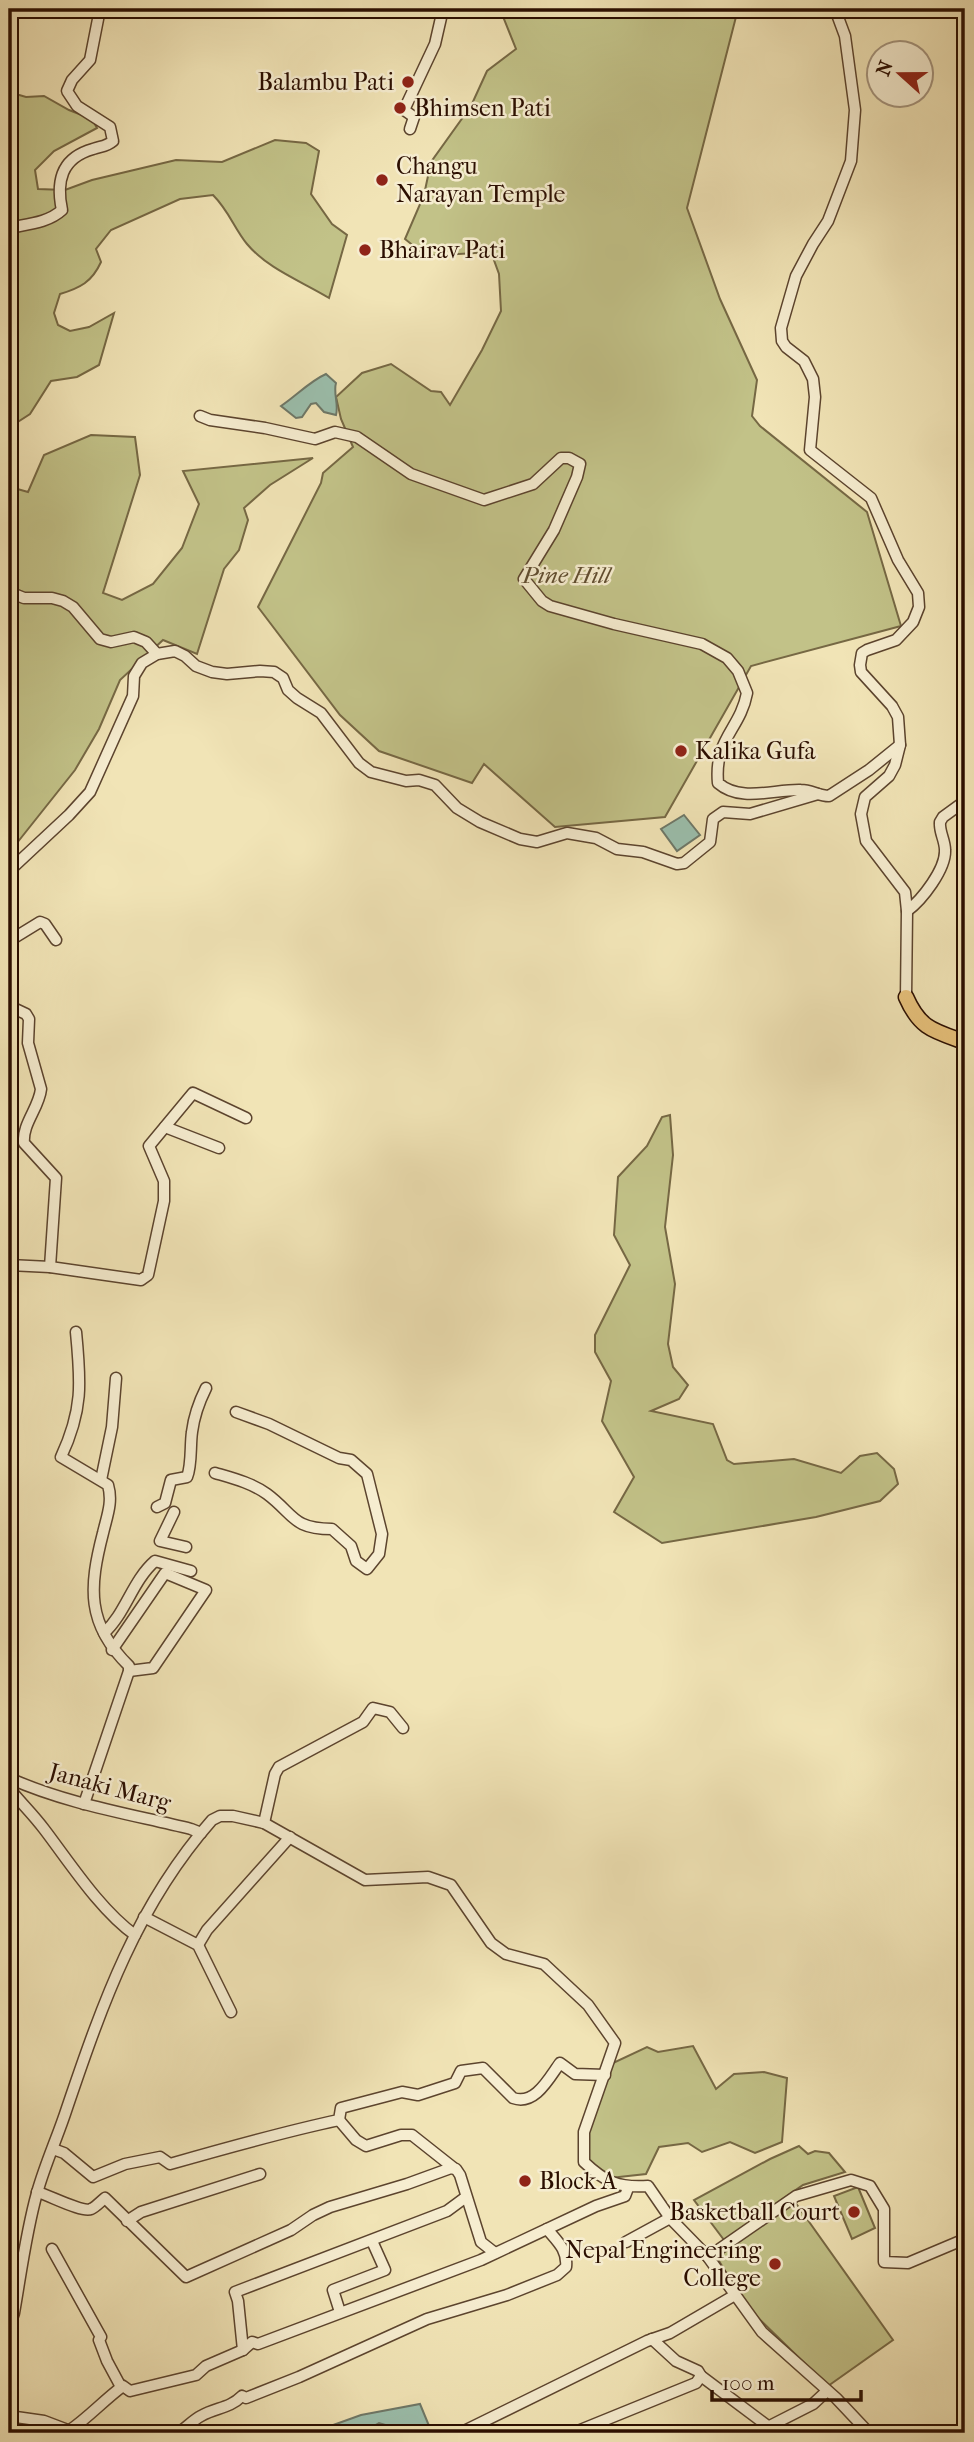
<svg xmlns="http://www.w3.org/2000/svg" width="974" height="2442" font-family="'IM FELL French Canon',serif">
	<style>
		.green { fill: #c2c288; stroke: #766844; stroke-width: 2 }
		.water { fill: #9bbfad; stroke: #6e7868; stroke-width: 2 }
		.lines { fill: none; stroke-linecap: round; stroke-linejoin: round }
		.minor-casing { stroke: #5c442e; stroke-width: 13 }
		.major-casing { stroke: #2b0e00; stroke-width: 17 }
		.minor { stroke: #f6edd0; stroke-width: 10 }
		.major { stroke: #e8c27b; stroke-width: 14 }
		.poi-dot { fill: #8f2418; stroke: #f6edd0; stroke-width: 2.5 }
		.labels { text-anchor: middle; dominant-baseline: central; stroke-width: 5; stroke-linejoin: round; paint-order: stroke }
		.poi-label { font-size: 24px; fill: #2b0e00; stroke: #f6edd0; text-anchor: start }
		.park-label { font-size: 24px; font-style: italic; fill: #604d30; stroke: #f6edd0 }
		.street-label { font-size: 24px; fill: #2b0e00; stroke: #f6edd0 }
	</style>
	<rect width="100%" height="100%" fill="#f1e4b6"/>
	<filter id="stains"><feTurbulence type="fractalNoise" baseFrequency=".00286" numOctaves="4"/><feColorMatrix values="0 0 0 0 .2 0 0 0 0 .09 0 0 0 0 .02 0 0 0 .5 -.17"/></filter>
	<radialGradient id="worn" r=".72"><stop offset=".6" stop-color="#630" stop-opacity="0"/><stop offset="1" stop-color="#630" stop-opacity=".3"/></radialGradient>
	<g class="green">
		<path d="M500,9H738L687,208L720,299L757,380L752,416L760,426L867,512L901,626L751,666L665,817L555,827L484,764L472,783L379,751L340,715L258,607L321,483L323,473L353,447L341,419L336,397L362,373L391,364L431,391L441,392L450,405L482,350L501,311L499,274L491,252L426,256L405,239L424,195L431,162L471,106L487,71L516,49Z"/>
		<path d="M9,92L26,97L44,96L69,110L92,119L97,128L54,151L35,170L38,189L65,190L92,180L176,160L222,162L275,140L306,143L319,151L311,194L332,224L347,235L329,298C301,281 268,269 247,244C234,228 229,211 213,195L180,199L111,230L96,249L101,262C92,282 80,288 60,294L54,313L58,325L70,331L89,327L114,313L99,365L77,377L51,381L30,414L10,427Z"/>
		<path d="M91,435L135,437L140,475L103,593L122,600L153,584L182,548L199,504L183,471L313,458L270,485L244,508L248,520L239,550L224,569L197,654L163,640L120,680L99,729L75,770L9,853V489L14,488L28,492L44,455Z"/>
		<path d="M670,1115L673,1155L665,1227L675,1284L668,1344L673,1367L688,1385L679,1399L651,1411L713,1424L727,1460L734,1464L794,1459L841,1473L860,1456L877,1453L894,1469L898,1484L880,1501L816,1517L662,1543L614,1512L634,1477L602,1421L611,1381L595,1352V1335L630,1265L614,1235L618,1177L647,1146L662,1117Z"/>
		<path d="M693,2046L716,2089L734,2074L764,2072L787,2078L782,2142L755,2153L730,2142L702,2152L688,2143L659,2147L646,2174L610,2178L583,2159L584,2133L613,2063L647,2047L658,2052Z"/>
		<path d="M799,2146L808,2154L815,2151L829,2153L845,2172L803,2185L724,2240L694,2200L770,2159Z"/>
		<path d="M858,2187L875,2228L852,2239L834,2196Z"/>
		<path d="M795,2202L893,2340L828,2386L747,2307L716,2256Z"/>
	</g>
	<g class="water">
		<path d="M326,374L336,383C333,393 339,404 336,415L324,412L316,403L311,404L302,417L296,418L281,406C296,396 310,381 326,374Z"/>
		<path d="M684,815L700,835L677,851L661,829Z"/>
		<path d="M420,2404L432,2433H405L402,2430L379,2423L362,2433H311L361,2415Z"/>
	</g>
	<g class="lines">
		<defs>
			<g id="minor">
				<path d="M835,9L845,36L855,110L851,161L828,221L813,244L796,276L781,328L782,341L786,347L804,361L813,379L815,397L810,450L871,498L898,560L918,593L919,607L913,622L896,640L867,650L862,653L860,665L861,672L892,706L898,717L900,745L895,765L889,776L865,797L861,814L866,841L905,892L907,911L906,997"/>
				<path d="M410,129L414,117L404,110L435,44L443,9"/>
				<path d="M9,228C27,224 48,223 62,210C56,182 61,158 93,149C101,146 106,147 113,141L110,127L77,106L67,91L72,80L90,60L100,9"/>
				<path d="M200,416L210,420L265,428L315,439L335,432L357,437L411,474L484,500L533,484L561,458H569L580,464L577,477L554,530L524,579L542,601L550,606L614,624L702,644L727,658L738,671L747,693C740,730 714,738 718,783C741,803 774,789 801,790C811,790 819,796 829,796L869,770L900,745"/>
				<path d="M9,592L24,598H52L63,601L73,607L100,639L111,642L134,637L146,642L157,654"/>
				<path d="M9,871L69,815L90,792L133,696L134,676L142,663L157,654L175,651L185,656L196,666L212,672L227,674L260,671L274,672L283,678L288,690L297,698L321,713L359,763L371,772L406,781L419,780L435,785L457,808L480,822L520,839L537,842L567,833L596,838L617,849L643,852L677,864L684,863L710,842L713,819L723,812L750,814L818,794"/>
				<path d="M907,911C922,900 946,869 945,850C945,840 939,832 940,822L943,817L965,801"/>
				<path d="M9,941L40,922L45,924L56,940"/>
				<path d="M9,1006L26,1014L29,1019L28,1043L41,1089C39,1108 22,1124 24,1143L56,1178L50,1267"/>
				<path d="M165,1127L219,1148"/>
				<path d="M9,1265L50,1267L141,1280L148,1275L164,1201V1181L149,1146L193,1093L246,1118"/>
				<path d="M76,1332C81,1383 83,1410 61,1457L108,1485C113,1502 107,1516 103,1533C89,1587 86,1624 129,1666V1671L84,1804"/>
				<path d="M215,1473C232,1478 252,1483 267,1494C294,1514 292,1529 332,1529L351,1546L356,1561L367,1569L379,1554L382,1534L367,1474L351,1460L339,1458L269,1424L236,1412"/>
				<path d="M101,1480L112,1427L116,1378"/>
				<path d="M157,1507L165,1503L171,1480L187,1477C192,1465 190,1445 192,1432C194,1416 199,1402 206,1388"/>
				<path d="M174,1512L160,1541L186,1547"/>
				<path d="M104,1633C126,1613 132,1581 155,1561L191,1571"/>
				<path d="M112,1650L165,1573L206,1590L153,1668L129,1671"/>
				<path d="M9,1778C67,1804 130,1814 191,1829L201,1833"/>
				<path d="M9,1788C20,1802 33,1814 44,1829C70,1863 100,1910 135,1935"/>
				<path d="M264,1823L275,1774L279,1767L363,1722L373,1708L390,1712L403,1728"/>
				<path d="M144,1917L198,1945L231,2012"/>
				<path d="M198,1945L207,1930L290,1837"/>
				<path d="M339,2120L356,2140L366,2146L401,2135H412L455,2169"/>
				<path d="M53,2149L64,2153L93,2177L125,2164L160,2157L170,2164C226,2148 282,2132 339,2120L341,2108L402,2092L418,2095L455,2083L461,2071L483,2068L513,2098C535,2106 549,2078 560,2063L575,2074L605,2075"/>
				<path d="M37,2192C49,2195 82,2213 91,2209C96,2207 101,2201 105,2198L186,2277L291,2230L313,2215L330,2207L407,2184L451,2168L456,2169L460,2175L481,2242L495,2253"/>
				<path d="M127,2221L141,2212L260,2174"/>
				<path d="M626,2242L670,2218"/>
				<path d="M52,2249L101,2337L99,2340L107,2361L121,2387"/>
				<path d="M708,2257L796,2196L851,2180L870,2186L884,2209V2262L908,2263L965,2239"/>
				<path d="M340,2312L333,2290L385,2270L372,2241"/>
				<path d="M9,2327L14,2313C21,2273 26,2232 37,2193C45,2164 58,2136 67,2108C103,2002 137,1905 212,1820L220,1816H233L264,1823L365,1880L428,1877L451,1885L491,1943L506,1954L544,1964L588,2005L615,2043L584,2132V2162C605,2182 618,2188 648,2186L670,2218L708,2257L762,2332L836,2398L869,2433"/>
				<path d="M243,2350L238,2301L235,2292L447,2211L466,2197"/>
				<path d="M701,2376L769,2427"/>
				<path d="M9,2416L44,2421L73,2432"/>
				<path d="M70,2430C89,2417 104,2400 123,2386L130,2391L196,2375L206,2366L243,2350L252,2342L258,2344L481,2260L596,2206L625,2196L628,2188"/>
				<path d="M178,2433C186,2428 193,2420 201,2416C216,2407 229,2409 242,2396L246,2398L299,2377L427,2319L507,2295L557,2275L566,2267C568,2250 557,2241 547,2229"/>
				<path d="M460,2433L647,2341L670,2333L735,2295"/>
				<path d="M573,2433L696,2383L701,2376L698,2371L676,2361L652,2339"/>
				<path d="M756,2433L813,2404L827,2391"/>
			</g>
			<path id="major" d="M906,997C920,1029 934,1031 965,1042"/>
		</defs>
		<use href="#minor" class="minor-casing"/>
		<use href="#major" class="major-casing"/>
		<use href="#minor" class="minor"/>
		<use href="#major" class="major"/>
	</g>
	<g class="poi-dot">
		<circle cx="408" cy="82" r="7"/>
		<circle cx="400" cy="108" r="7"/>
		<circle cx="382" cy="180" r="7"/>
		<circle cx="365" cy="250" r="7"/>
		<circle cx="681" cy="751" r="7"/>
		<circle cx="525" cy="2181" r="7"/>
		<circle cx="854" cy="2212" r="7"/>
		<circle cx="775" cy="2264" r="7"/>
	</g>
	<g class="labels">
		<g class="poi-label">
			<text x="394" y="82" text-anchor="end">Balambu Pati</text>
			<text x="414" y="108">Bhimsen Pati</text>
			<text x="396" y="166">Changu<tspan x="396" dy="28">Narayan Temple</tspan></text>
			<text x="379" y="250">Bhairav Pati</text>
			<text x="695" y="751">Kalika Gufa</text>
			<text x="539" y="2181">Block A</text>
			<text x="840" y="2212" text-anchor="end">Basketball Court</text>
			<text x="761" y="2250" text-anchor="end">Nepal Engineering<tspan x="761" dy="28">College</tspan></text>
		</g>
		<g class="park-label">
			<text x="566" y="575">Pine Hill</text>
		</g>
		<g class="street-label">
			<text transform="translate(110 1787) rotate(15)">Janaki Marg</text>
		</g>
	</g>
	<rect width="974" height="2442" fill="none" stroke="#f1e4b6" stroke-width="35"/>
	<rect x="10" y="10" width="953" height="2421" fill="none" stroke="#2b0e00" stroke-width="3.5"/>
	<rect x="18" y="18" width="939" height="2407" fill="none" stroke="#2b0e00" stroke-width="2"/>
	<g transform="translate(900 74) rotate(291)"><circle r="33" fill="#f6edd0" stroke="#a5947d" stroke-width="2"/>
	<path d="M0-5L12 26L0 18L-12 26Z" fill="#8f2418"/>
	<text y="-10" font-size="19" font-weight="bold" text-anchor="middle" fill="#2b0e00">N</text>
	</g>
	<path d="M712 2390v10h149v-10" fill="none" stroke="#2b0e00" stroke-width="3.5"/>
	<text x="722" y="2390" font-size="21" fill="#2b0e00" stroke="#f6edd0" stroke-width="5" paint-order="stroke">100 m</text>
	<rect width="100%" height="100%" filter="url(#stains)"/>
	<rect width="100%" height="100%" fill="url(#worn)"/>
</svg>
